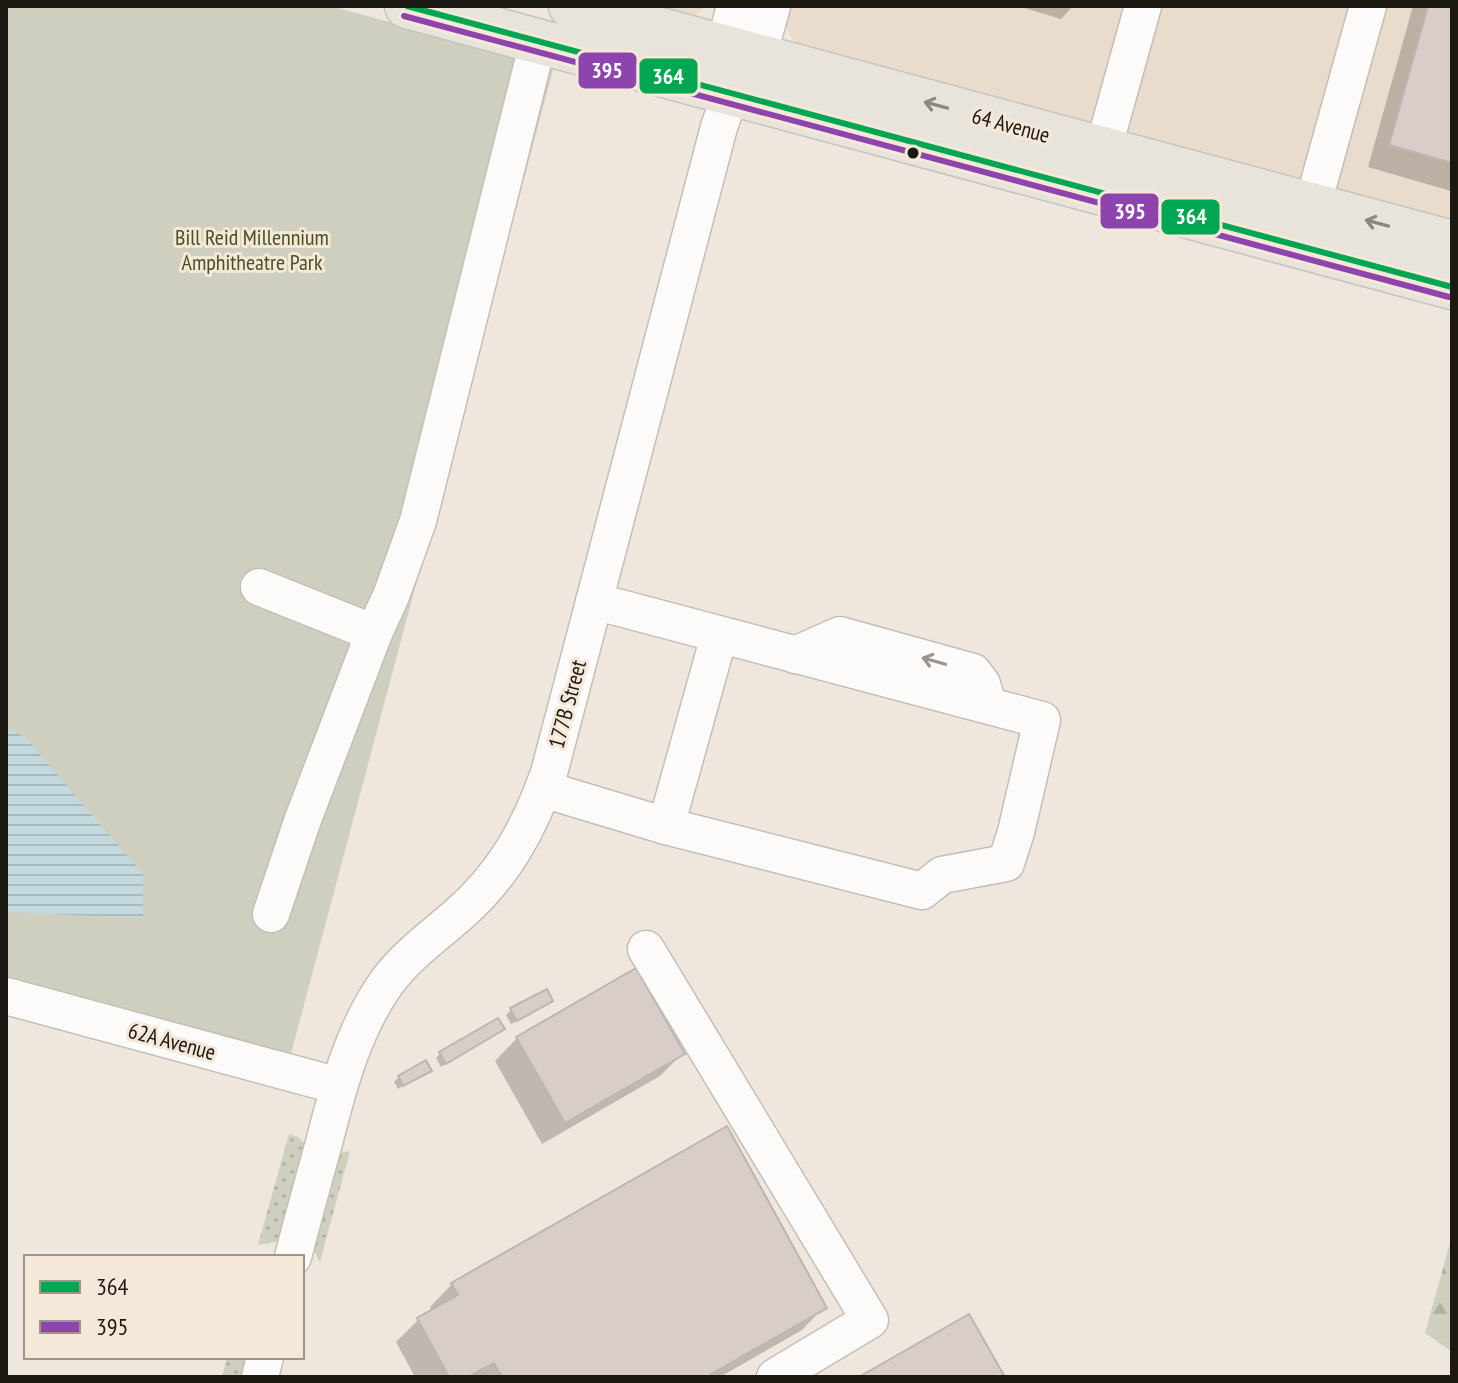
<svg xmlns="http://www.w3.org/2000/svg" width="1458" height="1383" font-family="'PT Sans Narrow',sans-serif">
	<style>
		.built { fill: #eadccc }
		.grass { fill: url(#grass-dots) }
		.forest { fill: url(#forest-firs) }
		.green { fill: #cfcfbf }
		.water { fill: url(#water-rules) }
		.shadow { fill: #0003 }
		.building { fill: #d8cdc8; stroke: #bcb5b0; stroke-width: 2 }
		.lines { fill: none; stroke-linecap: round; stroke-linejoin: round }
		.minor-casing { stroke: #c4beb8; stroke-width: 39 }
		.major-casing { stroke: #c7c3bf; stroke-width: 47 }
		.minor { stroke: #fdfbfa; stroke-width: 36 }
		.major { stroke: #e8e4db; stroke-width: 44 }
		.bus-1-casing { stroke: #f5e8d8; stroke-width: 12 }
		.bus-2-casing { stroke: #f5e8d8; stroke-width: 12 }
		.bus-1 { stroke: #00a651; stroke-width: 6 }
		.bus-2 { stroke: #8e44ad; stroke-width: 6 }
		.oneway { stroke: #8c8880 }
		.oneway2 { stroke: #979491 }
		.bus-dot { fill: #1b1711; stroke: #f5e8d8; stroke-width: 3 }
		.labels { text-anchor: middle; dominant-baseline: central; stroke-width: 6; stroke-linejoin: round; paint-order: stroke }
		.street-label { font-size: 22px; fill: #1b1711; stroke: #f5e8d8 }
		.park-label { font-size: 22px; fill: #475123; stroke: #f5e8d8 }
		.line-badge { stroke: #f5e8d8; stroke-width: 3 }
		.badge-label { font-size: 22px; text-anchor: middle; font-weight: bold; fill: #fff }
	</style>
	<defs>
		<pattern id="grass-dots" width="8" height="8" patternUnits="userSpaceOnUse" patternTransform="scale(2)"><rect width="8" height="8" fill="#cfcfbf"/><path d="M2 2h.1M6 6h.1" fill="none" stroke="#b1b1a3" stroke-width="1.8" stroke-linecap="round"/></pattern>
		<pattern id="forest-firs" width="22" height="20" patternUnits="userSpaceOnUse" patternTransform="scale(2)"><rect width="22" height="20" fill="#cfcfbf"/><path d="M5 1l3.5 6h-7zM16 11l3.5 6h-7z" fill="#b1b1a3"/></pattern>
		<pattern id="water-rules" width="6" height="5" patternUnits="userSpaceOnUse" patternTransform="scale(2)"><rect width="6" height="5" fill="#c3d9dd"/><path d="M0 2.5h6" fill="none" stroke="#a7babd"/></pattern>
	</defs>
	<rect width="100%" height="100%" fill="#efe7de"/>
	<g class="built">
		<path d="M644,6H709L696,14L685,15Z"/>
		<path d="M785,6H1452V229L800,45L791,37L785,24Z"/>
	</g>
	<g class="grass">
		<path d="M289,1134L298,1137L306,1144L279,1241L258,1245Z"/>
		<path d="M350,1151L320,1262L313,1250L339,1153Z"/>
		<path d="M227,1357H247L242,1377H222Z"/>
	</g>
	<path class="forest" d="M1452,1236V1352L1425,1333Z"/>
	<path class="green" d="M6,6H330L554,66L289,1061L6,981Z"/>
	<path class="water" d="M6,729L25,737L143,874V918L6,912Z"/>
	<g class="shadow">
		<path d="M1018,6H1073L1061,19Z"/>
		<path d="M1413,6H1452L1451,191L1368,167Z"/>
		<path d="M635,970L682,1054L660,1076L542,1144L495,1061L517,1038Z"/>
		<path d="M551,1001L511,1024L506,1015L511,1010Z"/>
		<path d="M503,1029L441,1067L436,1058L441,1053Z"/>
		<path d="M429,1070L398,1089L394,1082L399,1077Z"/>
		<path d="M452,1284L824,1307L802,1330L720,1377H415L396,1342L418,1320L433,1312L430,1307Z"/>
	</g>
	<g class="building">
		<path d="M1428,6H1452V163L1389,145Z"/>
		<path d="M636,968L685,1054L565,1123L516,1037Z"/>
		<path d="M547,989L553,1001L517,1021L510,1008Z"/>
		<path d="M498,1018L505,1029L446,1064L439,1052Z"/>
		<path d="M426,1060L432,1071L403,1086L398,1076Z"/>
		<path d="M727,1126L827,1308L706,1377H502L494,1363L468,1377H449L417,1318L458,1295L451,1283Z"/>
		<path d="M969,1314L1005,1377H859Z"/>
	</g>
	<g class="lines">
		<defs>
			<g id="minor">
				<path d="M728,75L724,48L735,6"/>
				<path d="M1103,150L1143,6"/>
				<path d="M1319,182L1368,6"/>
				<path d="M259,587L374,633L391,596L418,521L538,42"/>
				<path d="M594,601L1042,720L1016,832L1006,863L942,875L922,891L666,826L719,636"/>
				<path d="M795,655L840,635L973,672L982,684L988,705"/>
				<path d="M543,789L666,826"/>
				<path d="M271,914L302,822L374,633"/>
				<path d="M646,949L870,1320L775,1377"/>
				<path d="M6,996L339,1086"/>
				<path d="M293,1257C303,1218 314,1179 325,1139C339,1084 354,1028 387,982C407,955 434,936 458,915C504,875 529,829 549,773L719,127L731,93L758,57L772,6"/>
				<path d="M260,1377L265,1357"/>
			</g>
			<g id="major">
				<path d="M407,6L1452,287"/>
				<path d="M571,6L1452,243"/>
			</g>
		</defs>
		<use href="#minor" class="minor-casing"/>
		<use href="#major" class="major-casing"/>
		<use href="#minor" class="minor"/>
		<use href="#major" class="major"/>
		<defs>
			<path id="bus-1" d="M407,6L1452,287"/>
			<path id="bus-2" d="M404,16L1449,297"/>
		</defs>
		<use href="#bus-1" class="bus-1-casing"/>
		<use href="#bus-2" class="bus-2-casing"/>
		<use href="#bus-1" class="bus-1"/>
		<use href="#bus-2" class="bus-2"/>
	</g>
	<defs><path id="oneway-shaft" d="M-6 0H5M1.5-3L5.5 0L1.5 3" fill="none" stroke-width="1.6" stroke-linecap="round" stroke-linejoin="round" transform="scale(2)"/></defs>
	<g class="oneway">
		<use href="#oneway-shaft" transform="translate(936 105) rotate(-165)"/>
		<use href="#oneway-shaft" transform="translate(1377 223) rotate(-165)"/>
	</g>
	<use class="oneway2" href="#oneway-shaft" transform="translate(934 661) rotate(-164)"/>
	<circle class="bus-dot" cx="913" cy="153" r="7"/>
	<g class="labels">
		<g class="street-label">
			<text transform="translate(1011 125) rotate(15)">64 Avenue</text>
			<text transform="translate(567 704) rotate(-75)">177B Street</text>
			<text transform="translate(172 1041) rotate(15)">62A Avenue</text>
		</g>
		<g class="park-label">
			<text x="252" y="237">Bill Reid Millennium<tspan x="252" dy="25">Amphitheatre Park</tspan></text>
		</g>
	</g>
	<g class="line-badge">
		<rect x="577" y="51" width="61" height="39" rx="8" fill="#8e44ad"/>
		<rect x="638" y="57" width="61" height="38" rx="8" fill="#00a651"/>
		<rect x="1099" y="192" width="61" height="38" rx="8" fill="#8e44ad"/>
		<rect x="1160" y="198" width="61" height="38" rx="8" fill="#00a651"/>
	</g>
	<g class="badge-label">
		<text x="607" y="78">395</text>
		<text x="668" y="84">364</text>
		<text x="1130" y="219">395</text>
		<text x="1191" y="224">364</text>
	</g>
	<rect width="1458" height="1383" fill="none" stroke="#1b1711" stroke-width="16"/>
	<rect x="24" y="1255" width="280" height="104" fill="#f5e8d8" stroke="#9e9488" stroke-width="2"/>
	<rect x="40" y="1281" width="40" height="12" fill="#00a651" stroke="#9e9488" stroke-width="2"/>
	<text x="96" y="1295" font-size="24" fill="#1b1711">364</text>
	<rect x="40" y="1321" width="40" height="12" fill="#8e44ad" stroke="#9e9488" stroke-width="2"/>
	<text x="96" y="1335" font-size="24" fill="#1b1711">395</text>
</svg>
